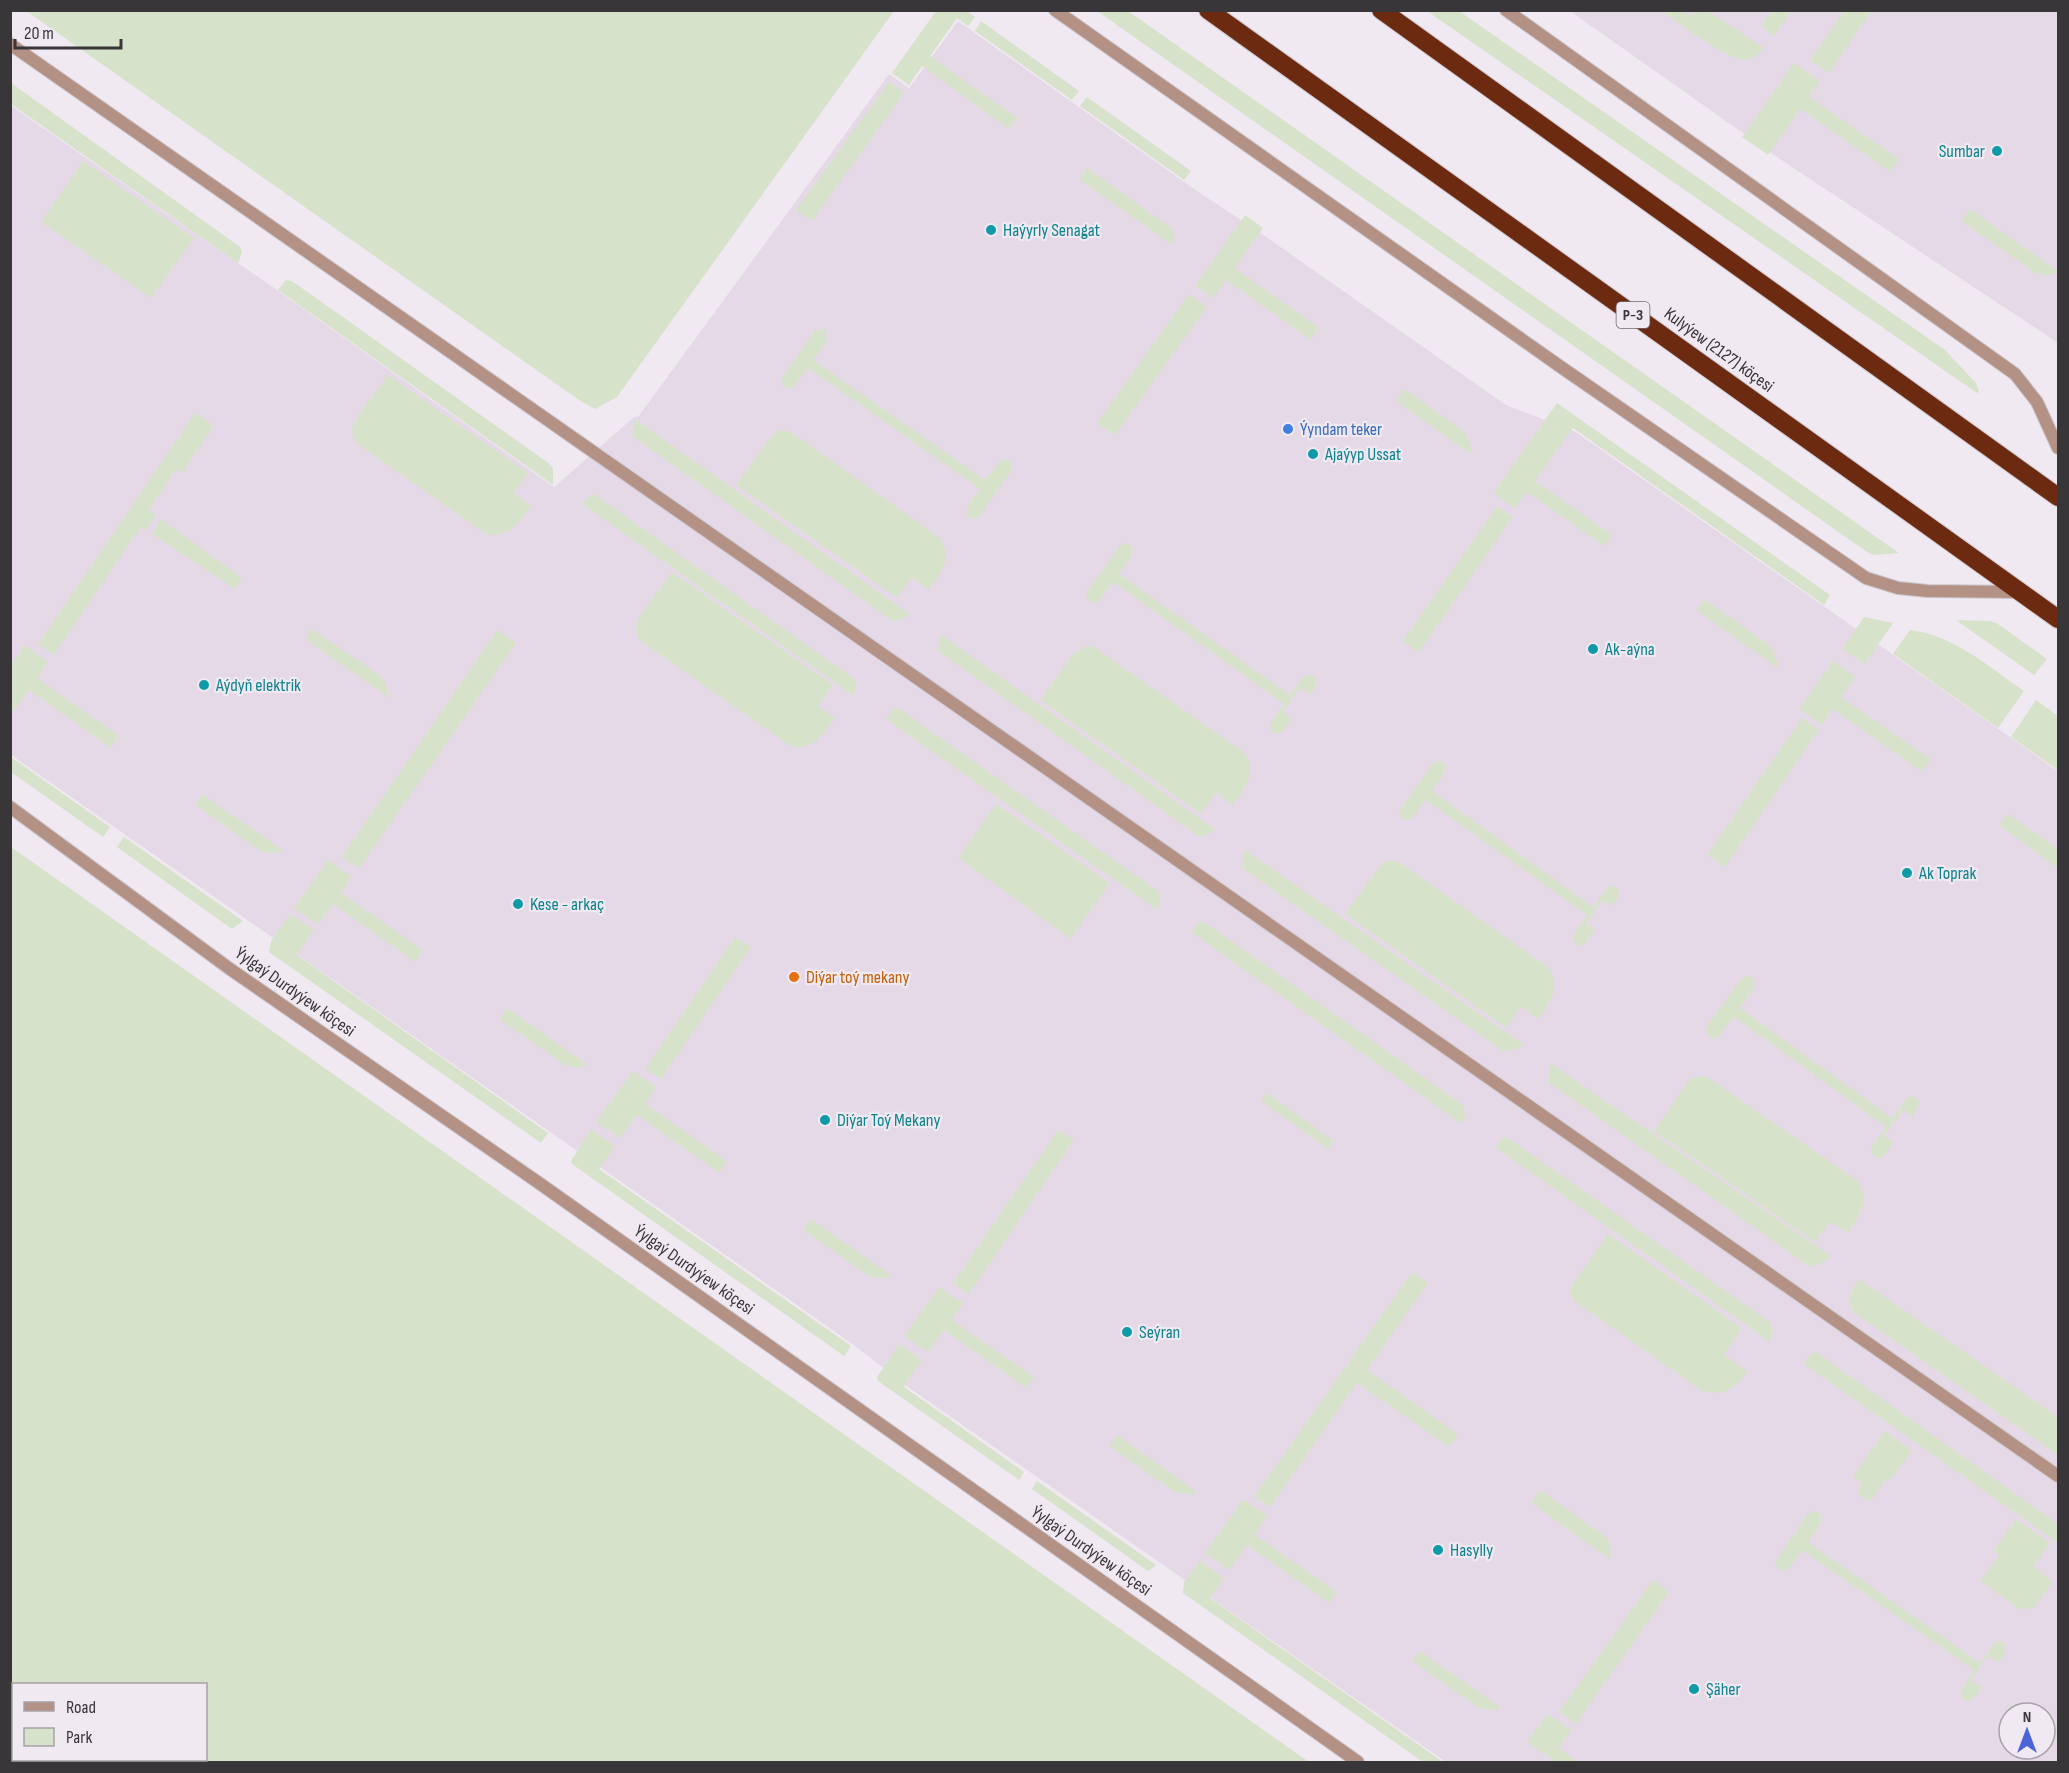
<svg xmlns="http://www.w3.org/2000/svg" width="2069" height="1773" font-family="'Sofia Sans Condensed',sans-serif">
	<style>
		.built { fill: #e6d9e7; fill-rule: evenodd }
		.green { fill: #d7e2cb; fill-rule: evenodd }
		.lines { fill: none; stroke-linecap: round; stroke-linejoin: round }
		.street-casing { stroke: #cbc5cc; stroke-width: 14 }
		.highway-casing { stroke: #cbc5cc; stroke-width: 20 }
		.street { stroke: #b49185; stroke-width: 12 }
		.highway { stroke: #6c2a10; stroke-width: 18 }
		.culture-dot { fill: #0f9aa8; stroke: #f0e9f1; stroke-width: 2 }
		.shop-dot { fill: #3f7fe0; stroke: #f0e9f1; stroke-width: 2 }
		.food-dot { fill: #e8710a; stroke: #f0e9f1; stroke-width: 2 }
		.labels { text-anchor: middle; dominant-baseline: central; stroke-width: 4.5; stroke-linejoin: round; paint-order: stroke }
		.shield { fill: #f0e9f1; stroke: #706c71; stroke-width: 1.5 }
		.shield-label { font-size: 16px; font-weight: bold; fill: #39363a }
		.culture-label { font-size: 18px; fill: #0d838f; stroke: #f0e9f1; text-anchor: start }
		.street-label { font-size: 18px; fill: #39363a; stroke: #f0e9f1 }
		.shop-label { font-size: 18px; fill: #366cbe; stroke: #f0e9f1; text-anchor: start }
		.food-label { font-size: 18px; fill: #c56008; stroke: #f0e9f1; text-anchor: start }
	</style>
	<rect width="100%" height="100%" fill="#f0e9f1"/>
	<g class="built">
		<path d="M1570,11H2058V343L1774,155Z"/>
		<path d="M958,21L1194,189L1262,234L1506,405L1576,432L2058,771V1762H1446L908,1387L851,1343L299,956L11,755L10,105L277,290L554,487L634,417H638L889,74L909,88ZM2009,1713H2045V1749H2009Z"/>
	</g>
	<g class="green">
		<path d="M25,10H894V11L617,397L595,409L579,400Z"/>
		<path d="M936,11H967L975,17L968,26L957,18L930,56L1017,118L1009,129L922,66L909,85L892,73Z"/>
		<path d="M1097,11H1128L1899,553L1874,555L1867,552Z"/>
		<path d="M1427,11H1459L1945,350L1976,383L1979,392L1977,393Z"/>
		<path d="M1661,11H1683L1691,16L1695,11H1708L1764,48C1759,53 1755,58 1748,60C1730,63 1678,22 1661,11Z"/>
		<path d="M1772,11H1792L1774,36L1761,26Z"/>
		<path d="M1844,11H1872L1829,73L1810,60Z"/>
		<path d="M981,21L1079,91L1072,100L975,31Z"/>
		<path d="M1794,63L1820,81L1809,97L1899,159L1890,172L1801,109L1768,155L1742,137Z"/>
		<path d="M889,82L904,93L812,221L796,210Z"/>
		<path d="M11,83L240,247L242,252L238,263L11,104Z"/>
		<path d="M1087,97L1191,171L1184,180L1080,106Z"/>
		<path d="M83,161L194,238L151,298L41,222Z"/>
		<path d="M1087,168L1170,227L1175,234L1172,245L1079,179Z"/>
		<path d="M1970,209L2058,271V272L2048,275L2037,274L1961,221Z"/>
		<path d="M1245,215L1263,228L1235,268L1319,328L1311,340L1226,280L1213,298L1195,286Z"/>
		<path d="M286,280L292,281L547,462L553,468V485L278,290Z"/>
		<path d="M1189,294L1207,307L1115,435L1097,423Z"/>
		<path d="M819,329L825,330C831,341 819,351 813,360L985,480L999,462L1004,459L1009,460L1012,465L1011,471L980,516L974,519L969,518C962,507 974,498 980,489L808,368L794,386L790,389L784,387L781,383L782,377L814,332Z"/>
		<path d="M388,375L528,473L514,493L531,506C519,523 509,539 486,534L356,443C351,434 351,429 355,420Z"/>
		<path d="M1404,389L1464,431L1469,440L1472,455L1396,401Z"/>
		<path d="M1557,403L1830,595L1824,605L1573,428L1535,481L1612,535L1604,546L1527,492L1515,508L1493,493Z"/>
		<path d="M195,413L214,426L182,473L176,469L149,510L156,516L146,530L141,527L54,655L38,644Z"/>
		<path d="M635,419L911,615L894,622L632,436Z"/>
		<path d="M782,430L790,432L797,436L940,538C953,558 941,573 929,590L912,577L897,598L736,485L769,439L775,433Z"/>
		<path d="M594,494L856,680L854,696L582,504L587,498Z"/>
		<path d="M1497,506L1513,517L1419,652L1403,641Z"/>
		<path d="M161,519L242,578L235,589L152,534Z"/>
		<path d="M1125,543L1130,544L1133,549L1132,555L1119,574L1290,695L1303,677L1308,674L1314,676L1317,680L1316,686L1310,695L1300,688L1283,712L1292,719L1283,731L1279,734L1273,733L1270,728L1271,722L1284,704L1113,582L1100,600L1095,603L1089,601L1086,596L1087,591L1120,546Z"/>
		<path d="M672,572L833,685L818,706L835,718C823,735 813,751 790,746L639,640C635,631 635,626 639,617Z"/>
		<path d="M1704,599L1769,645L1773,649L1779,669L1696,610Z"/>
		<path d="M1864,617L1893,623L1865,664L1842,649Z"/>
		<path d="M1956,620L1990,621L1998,624L2047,659L2034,675Z"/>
		<path d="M312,629L378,674L384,680L391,699L305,639Z"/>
		<path d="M497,630L516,643L359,869L342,857Z"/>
		<path d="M1910,630C1954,635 1989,667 2024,691L1998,728L1893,654Z"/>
		<path d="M940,634L1216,830L1200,837L938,651Z"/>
		<path d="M25,645L48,662L37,678L119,736L111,748L29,690L12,713L11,712V665Z"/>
		<path d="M1086,646L1094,647L1245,753C1257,774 1245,788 1233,805L1216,793L1201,814L1040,700L1073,654Z"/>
		<path d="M1833,661L1856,677L1841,697L1930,759L1922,772L1833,709L1822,725L1799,709Z"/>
		<path d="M2036,700L2058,716V770L2011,737Z"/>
		<path d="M898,708L1158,891L1160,900L1157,910L886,719L893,710Z"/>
		<path d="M1802,718L1819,730L1725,867L1707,855Z"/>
		<path d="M11,757L110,827L103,837L11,772Z"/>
		<path d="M1437,761L1443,762L1446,766L1445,772L1432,791L1593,907L1606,889L1611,886L1617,887C1621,895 1617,899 1612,906L1603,900L1586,923L1595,930L1586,943L1581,946L1576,944C1569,934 1581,924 1587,915L1426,800L1413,817L1408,820L1402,819L1399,814L1401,808L1433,763Z"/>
		<path d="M202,794L284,851L276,853L262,852L195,805Z"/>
		<path d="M996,804L1110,883L1071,939L958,858Z"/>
		<path d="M2008,814L2058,849V868L1999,825Z"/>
		<path d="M124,837L243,921L232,929L117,847Z"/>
		<path d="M10,847H11L1309,1762H11ZM14,1684H206V1760H14Z"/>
		<path d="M1244,849L1524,1045L1517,1049L1503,1051L1242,868Z"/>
		<path d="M328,860L352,876L341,893L423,950L415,962L333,904L318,925L294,908Z"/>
		<path d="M1391,861L1399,862L1405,866L1549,968C1561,988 1550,1003 1538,1019L1521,1007L1506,1028L1345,914L1378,868L1383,863Z"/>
		<path d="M290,914L314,930L297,955L548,1133L541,1143L269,952L271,941Z"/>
		<path d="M1203,921L1463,1105L1465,1114L1462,1124L1191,932L1198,923Z"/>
		<path d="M735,937L751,947L661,1079L645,1069Z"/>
		<path d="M1746,976L1752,977C1758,989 1746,999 1740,1008L1892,1118L1906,1099L1911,1096L1917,1098L1920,1102L1913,1117L1903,1110L1884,1136L1894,1142L1885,1155L1880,1158L1874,1157L1871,1152L1872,1146L1886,1127L1734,1017L1720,1035L1715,1039L1709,1037L1706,1032L1707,1026L1741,979Z"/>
		<path d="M507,1008L588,1065L580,1067L566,1066L499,1019Z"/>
		<path d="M1550,1063L1831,1256L1824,1262L1810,1267L1548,1082Z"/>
		<path d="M633,1071L657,1087L645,1104L727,1161L719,1173L637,1115L620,1138L596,1122Z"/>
		<path d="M1699,1076L1707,1077L1713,1081L1858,1181C1871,1201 1859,1216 1848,1233L1830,1222L1815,1242L1654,1131L1686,1084L1691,1079Z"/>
		<path d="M1267,1093L1334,1141L1328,1149L1261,1101Z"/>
		<path d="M591,1129L615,1146L599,1169L851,1346L844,1356L572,1164L571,1161Z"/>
		<path d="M1058,1130L1074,1140L968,1295L953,1283Z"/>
		<path d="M1507,1137L1771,1323L1773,1331L1770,1342L1495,1147L1502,1138Z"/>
		<path d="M811,1219L892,1276L884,1278L870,1277L803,1230Z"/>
		<path d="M1608,1234L1742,1328L1724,1355L1748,1372C1734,1390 1725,1396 1702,1391L1577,1303L1570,1295L1572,1285Z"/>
		<path d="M1412,1272L1428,1283L1367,1370L1458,1434L1449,1447L1357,1383L1270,1507L1254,1497Z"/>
		<path d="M1859,1279L2058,1417V1455L1853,1312C1846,1298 1851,1291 1859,1279Z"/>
		<path d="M939,1287L963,1303L952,1320L1034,1377L1026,1388L944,1330L928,1352L904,1336Z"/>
		<path d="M899,1344L922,1360L904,1387L1024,1472L1019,1480L878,1381L877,1377Z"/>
		<path d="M1816,1352L2058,1524V1543L1804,1364L1808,1357Z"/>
		<path d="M1885,1431L1912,1451L1891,1480L1887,1478L1870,1502L1858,1494L1861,1482L1853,1476Z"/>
		<path d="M1117,1435L1198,1493L1190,1494L1176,1493L1109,1446Z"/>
		<path d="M1037,1481L1156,1565L1148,1571L1032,1489Z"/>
		<path d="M1540,1490L1605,1536L1609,1543L1611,1560L1531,1503Z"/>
		<path d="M1243,1500L1267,1516L1255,1535L1337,1592L1329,1603L1247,1545L1229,1570L1205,1553Z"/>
		<path d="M1814,1511L1819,1513L1822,1517L1821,1523L1808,1542L1980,1663L1993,1644L1998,1641L2004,1642C2009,1651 2004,1656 1998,1663L1988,1656L1971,1680L1982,1687L1974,1698L1969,1701L1963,1700L1961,1695L1962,1689L1974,1670L1802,1550L1789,1568L1784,1571L1779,1570L1775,1565L1777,1559L1808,1514Z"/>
		<path d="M2016,1519L2050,1543L2034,1567L2053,1582L2034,1608L2019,1609L1980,1581L1999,1555L1993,1551Z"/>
		<path d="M1200,1561L1224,1578L1210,1598L1443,1762H1423L1183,1593L1184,1582Z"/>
		<path d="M1653,1580L1669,1592L1576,1724L1559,1712Z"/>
		<path d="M1420,1651L1501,1708L1493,1710L1479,1708L1412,1661Z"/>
		<path d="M1548,1714L1571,1730L1559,1748L1578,1762H1556L1527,1742Z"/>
	</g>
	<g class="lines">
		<defs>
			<g id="street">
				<path d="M1055,10L1558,365L1866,578L1898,588L1928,591L2019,592"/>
				<path d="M1506,10L2015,374L2037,402L2058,448"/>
				<path d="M10,44L2058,1476"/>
				<path d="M10,807L230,969L539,1183L1358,1762"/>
			</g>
			<g id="highway">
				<path d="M1208,10L2058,619"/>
				<path d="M1381,10L2058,497"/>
			</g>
		</defs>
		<use href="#street" class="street-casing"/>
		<use href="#highway" class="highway-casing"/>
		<use href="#street" class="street"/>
		<use href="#highway" class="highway"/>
	</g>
	<g class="culture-dot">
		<circle cx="1997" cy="151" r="6"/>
		<circle cx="991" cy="230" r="6"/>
		<circle cx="1313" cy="454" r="6"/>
		<circle cx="1593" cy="649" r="6"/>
		<circle cx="204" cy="685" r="6"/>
		<circle cx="1907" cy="873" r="6"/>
		<circle cx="518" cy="904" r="6"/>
		<circle cx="825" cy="1120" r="6"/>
		<circle cx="1127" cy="1332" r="6"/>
		<circle cx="1438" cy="1550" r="6"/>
		<circle cx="1694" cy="1689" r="6"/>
	</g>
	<circle class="shop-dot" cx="1288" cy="429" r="6"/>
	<circle class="food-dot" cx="794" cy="977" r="6"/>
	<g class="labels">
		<rect class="shield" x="1616.5" y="302" width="33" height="26" rx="4.5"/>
		<g class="shield-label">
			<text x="1633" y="315">P-3</text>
		</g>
		<g class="culture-label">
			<text x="1985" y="151" text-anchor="end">Sumbar</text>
			<text x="1003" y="230">Haýyrly Senagat</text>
			<text x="1325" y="454">Ajaýyp Ussat</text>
			<text x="1605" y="649">Ak-aýna</text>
			<text x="216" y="685">Aýdyň elektrik</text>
			<text x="1919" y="873">Ak Toprak</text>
			<text x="530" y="904">Kese - arkaç</text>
			<text x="837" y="1120">Diýar Toý Mekany</text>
			<text x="1139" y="1332">Seýran</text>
			<text x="1450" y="1550">Hasylly</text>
			<text x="1706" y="1689">Şäher</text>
		</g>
		<g class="street-label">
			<text transform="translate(1719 350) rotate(36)">Kulyýew (2127) köçesi</text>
			<text transform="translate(295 992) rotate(35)">Ýylgaý Durdyýew köçesi</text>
			<text transform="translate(694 1270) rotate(35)">Ýylgaý Durdyýew köçesi</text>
			<text transform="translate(1091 1551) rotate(35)">Ýylgaý Durdyýew köçesi</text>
		</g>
		<g class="shop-label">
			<text x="1300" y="429">Ýyndam teker</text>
		</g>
		<g class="food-label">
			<text x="806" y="977">Diýar toý mekany</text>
		</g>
	</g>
	<rect width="2069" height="1773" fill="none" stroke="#39363a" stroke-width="24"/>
	<rect x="12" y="1683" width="195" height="78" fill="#f0e9f1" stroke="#a7a1a8" stroke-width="1.5"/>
	<rect x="24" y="1702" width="30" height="9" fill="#b49185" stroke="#a7a1a8" stroke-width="1.5"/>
	<text x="66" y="1713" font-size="18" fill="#39363a">Road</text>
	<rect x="24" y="1728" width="30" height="18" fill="#d7e2cb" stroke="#a7a1a8" stroke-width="1.5"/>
	<text x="66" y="1743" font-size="18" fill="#39363a">Park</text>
	<g transform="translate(2027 1731)"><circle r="28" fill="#f0e9f1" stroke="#a7a1a8" stroke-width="1.5"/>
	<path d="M0-4.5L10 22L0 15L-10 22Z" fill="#4b64d8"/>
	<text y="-9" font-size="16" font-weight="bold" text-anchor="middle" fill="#39363a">N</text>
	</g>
	<path d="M15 39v9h106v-9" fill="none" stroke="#39363a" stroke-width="3"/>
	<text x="24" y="39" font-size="18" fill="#39363a" stroke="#f0e9f1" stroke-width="4.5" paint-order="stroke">20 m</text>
</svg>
